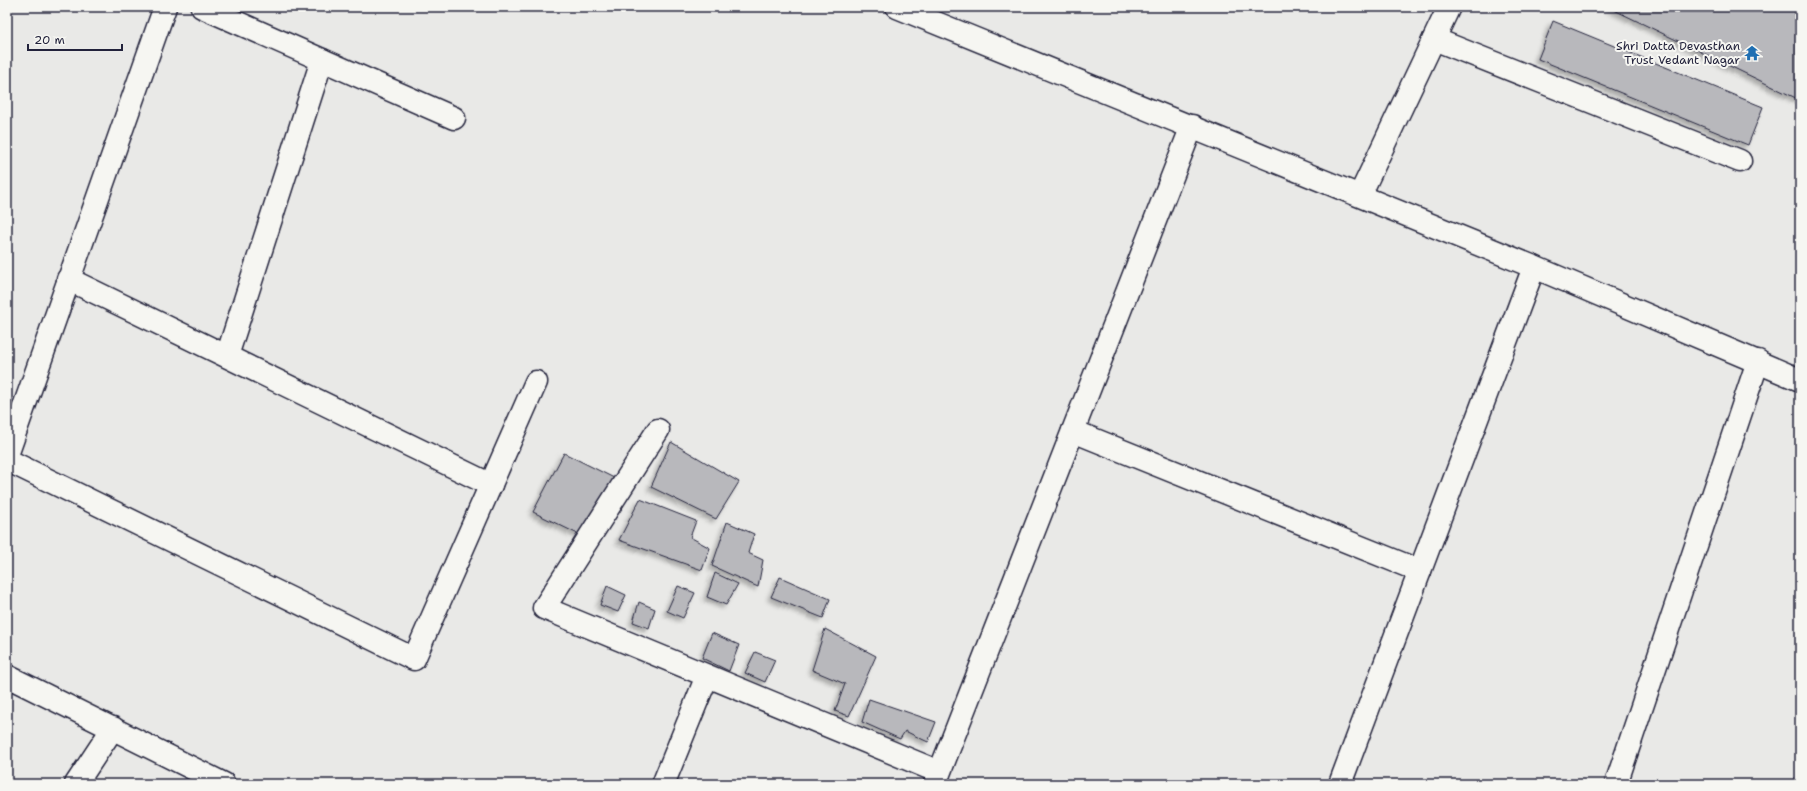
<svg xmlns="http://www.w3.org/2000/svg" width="1807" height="791" font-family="'Shantell Sans',sans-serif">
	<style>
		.building { fill: #b8b8bc; stroke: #22223b; filter: url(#shadow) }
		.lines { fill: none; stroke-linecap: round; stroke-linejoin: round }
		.minor-casing { stroke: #22223b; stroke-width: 25 }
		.tertiary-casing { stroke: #22223b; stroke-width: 25 }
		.minor { stroke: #f6f6f2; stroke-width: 22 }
		.tertiary { stroke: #f6f6f2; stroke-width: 22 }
		.labels { text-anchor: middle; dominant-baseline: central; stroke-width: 4; stroke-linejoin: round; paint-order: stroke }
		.poi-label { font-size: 12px; fill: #22223b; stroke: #f6f6f2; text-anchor: end }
	</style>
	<defs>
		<filter id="shadow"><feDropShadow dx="-3.5" dy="3.5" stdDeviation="2" flood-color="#0004"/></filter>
	</defs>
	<rect width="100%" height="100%" fill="#e9e9e7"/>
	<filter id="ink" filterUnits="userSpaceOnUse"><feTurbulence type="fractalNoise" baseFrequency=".025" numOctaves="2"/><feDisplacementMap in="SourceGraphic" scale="8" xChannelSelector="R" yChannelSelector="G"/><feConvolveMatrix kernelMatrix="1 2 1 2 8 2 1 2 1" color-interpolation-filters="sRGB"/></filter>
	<g filter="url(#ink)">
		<g class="building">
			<path d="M1608,7H1800V100Z"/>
			<path d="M1553,21L1763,107L1748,145L1538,59Z"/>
			<path d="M671,442L739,482L716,519L651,487Z"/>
			<path d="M564,453L614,478L580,535L533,512Z"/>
			<path d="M640,499L696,521L690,537L710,548L702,570L619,540Z"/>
			<path d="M727,522L754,534L748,553L763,560L758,587L712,566Z"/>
			<path d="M715,573L738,584L726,605L707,597Z"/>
			<path d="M780,577L830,599L823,618L771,597Z"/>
			<path d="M607,586L626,595L618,612L600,605Z"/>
			<path d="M678,586L695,593L683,618L667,611Z"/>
			<path d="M639,602L655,609L649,628L633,622Z"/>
			<path d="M825,629L876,656L849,716L835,711L845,684L812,670Z"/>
			<path d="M712,633L739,645L729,671L702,658Z"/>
			<path d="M755,652L775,660L765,682L745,673Z"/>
			<path d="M869,699L936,722L928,742L905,731L900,739L862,722Z"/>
		</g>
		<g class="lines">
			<defs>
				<g id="minor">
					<path d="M202,7L454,118"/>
					<path d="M1434,39L1740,161"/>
					<path d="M1360,195L1449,7"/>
					<path d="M68,279L491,485"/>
					<path d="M227,356L322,60"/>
					<path d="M658,430L544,608L939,772"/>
					<path d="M1073,431L1420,571"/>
					<path d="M7,455L165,7"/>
					<path d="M7,460L414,659L536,382"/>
					<path d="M7,676L224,784"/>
					<path d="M664,782L707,676"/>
					<path d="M76,784L113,728"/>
					<path d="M1340,784L1534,267"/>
					<path d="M1616,784L1758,361"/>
				</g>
				<g id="tertiary">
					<path d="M897,7L1534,267L1800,380"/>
					<path d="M935,784L1192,126"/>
				</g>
			</defs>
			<use href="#minor" class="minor-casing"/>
			<use href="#tertiary" class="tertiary-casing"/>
			<use href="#minor" class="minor"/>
			<use href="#tertiary" class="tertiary"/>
		</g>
	</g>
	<defs>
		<symbol id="temple-bare" viewBox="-9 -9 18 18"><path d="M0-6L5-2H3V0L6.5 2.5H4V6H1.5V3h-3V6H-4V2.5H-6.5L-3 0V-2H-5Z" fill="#1f6fb2" stroke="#f6f6f2" stroke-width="2.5" paint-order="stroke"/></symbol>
	</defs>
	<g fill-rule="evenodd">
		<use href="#temple-bare" x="1741" y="42" width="22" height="22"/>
	</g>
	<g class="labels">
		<g class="poi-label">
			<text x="1740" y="46">Shri Datta Devasthan<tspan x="1740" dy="14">Trust Vedant Nagar</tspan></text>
		</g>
	</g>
	<rect width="1807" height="791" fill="none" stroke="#f6f6f2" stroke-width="24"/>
	<rect x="12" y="12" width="1783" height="767" fill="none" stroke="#22223b" stroke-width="1.5" filter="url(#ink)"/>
	<path d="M28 44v6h94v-6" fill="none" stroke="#22223b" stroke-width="2"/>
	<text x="34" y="44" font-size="12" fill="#22223b" stroke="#f6f6f2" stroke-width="3" paint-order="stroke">20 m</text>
</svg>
